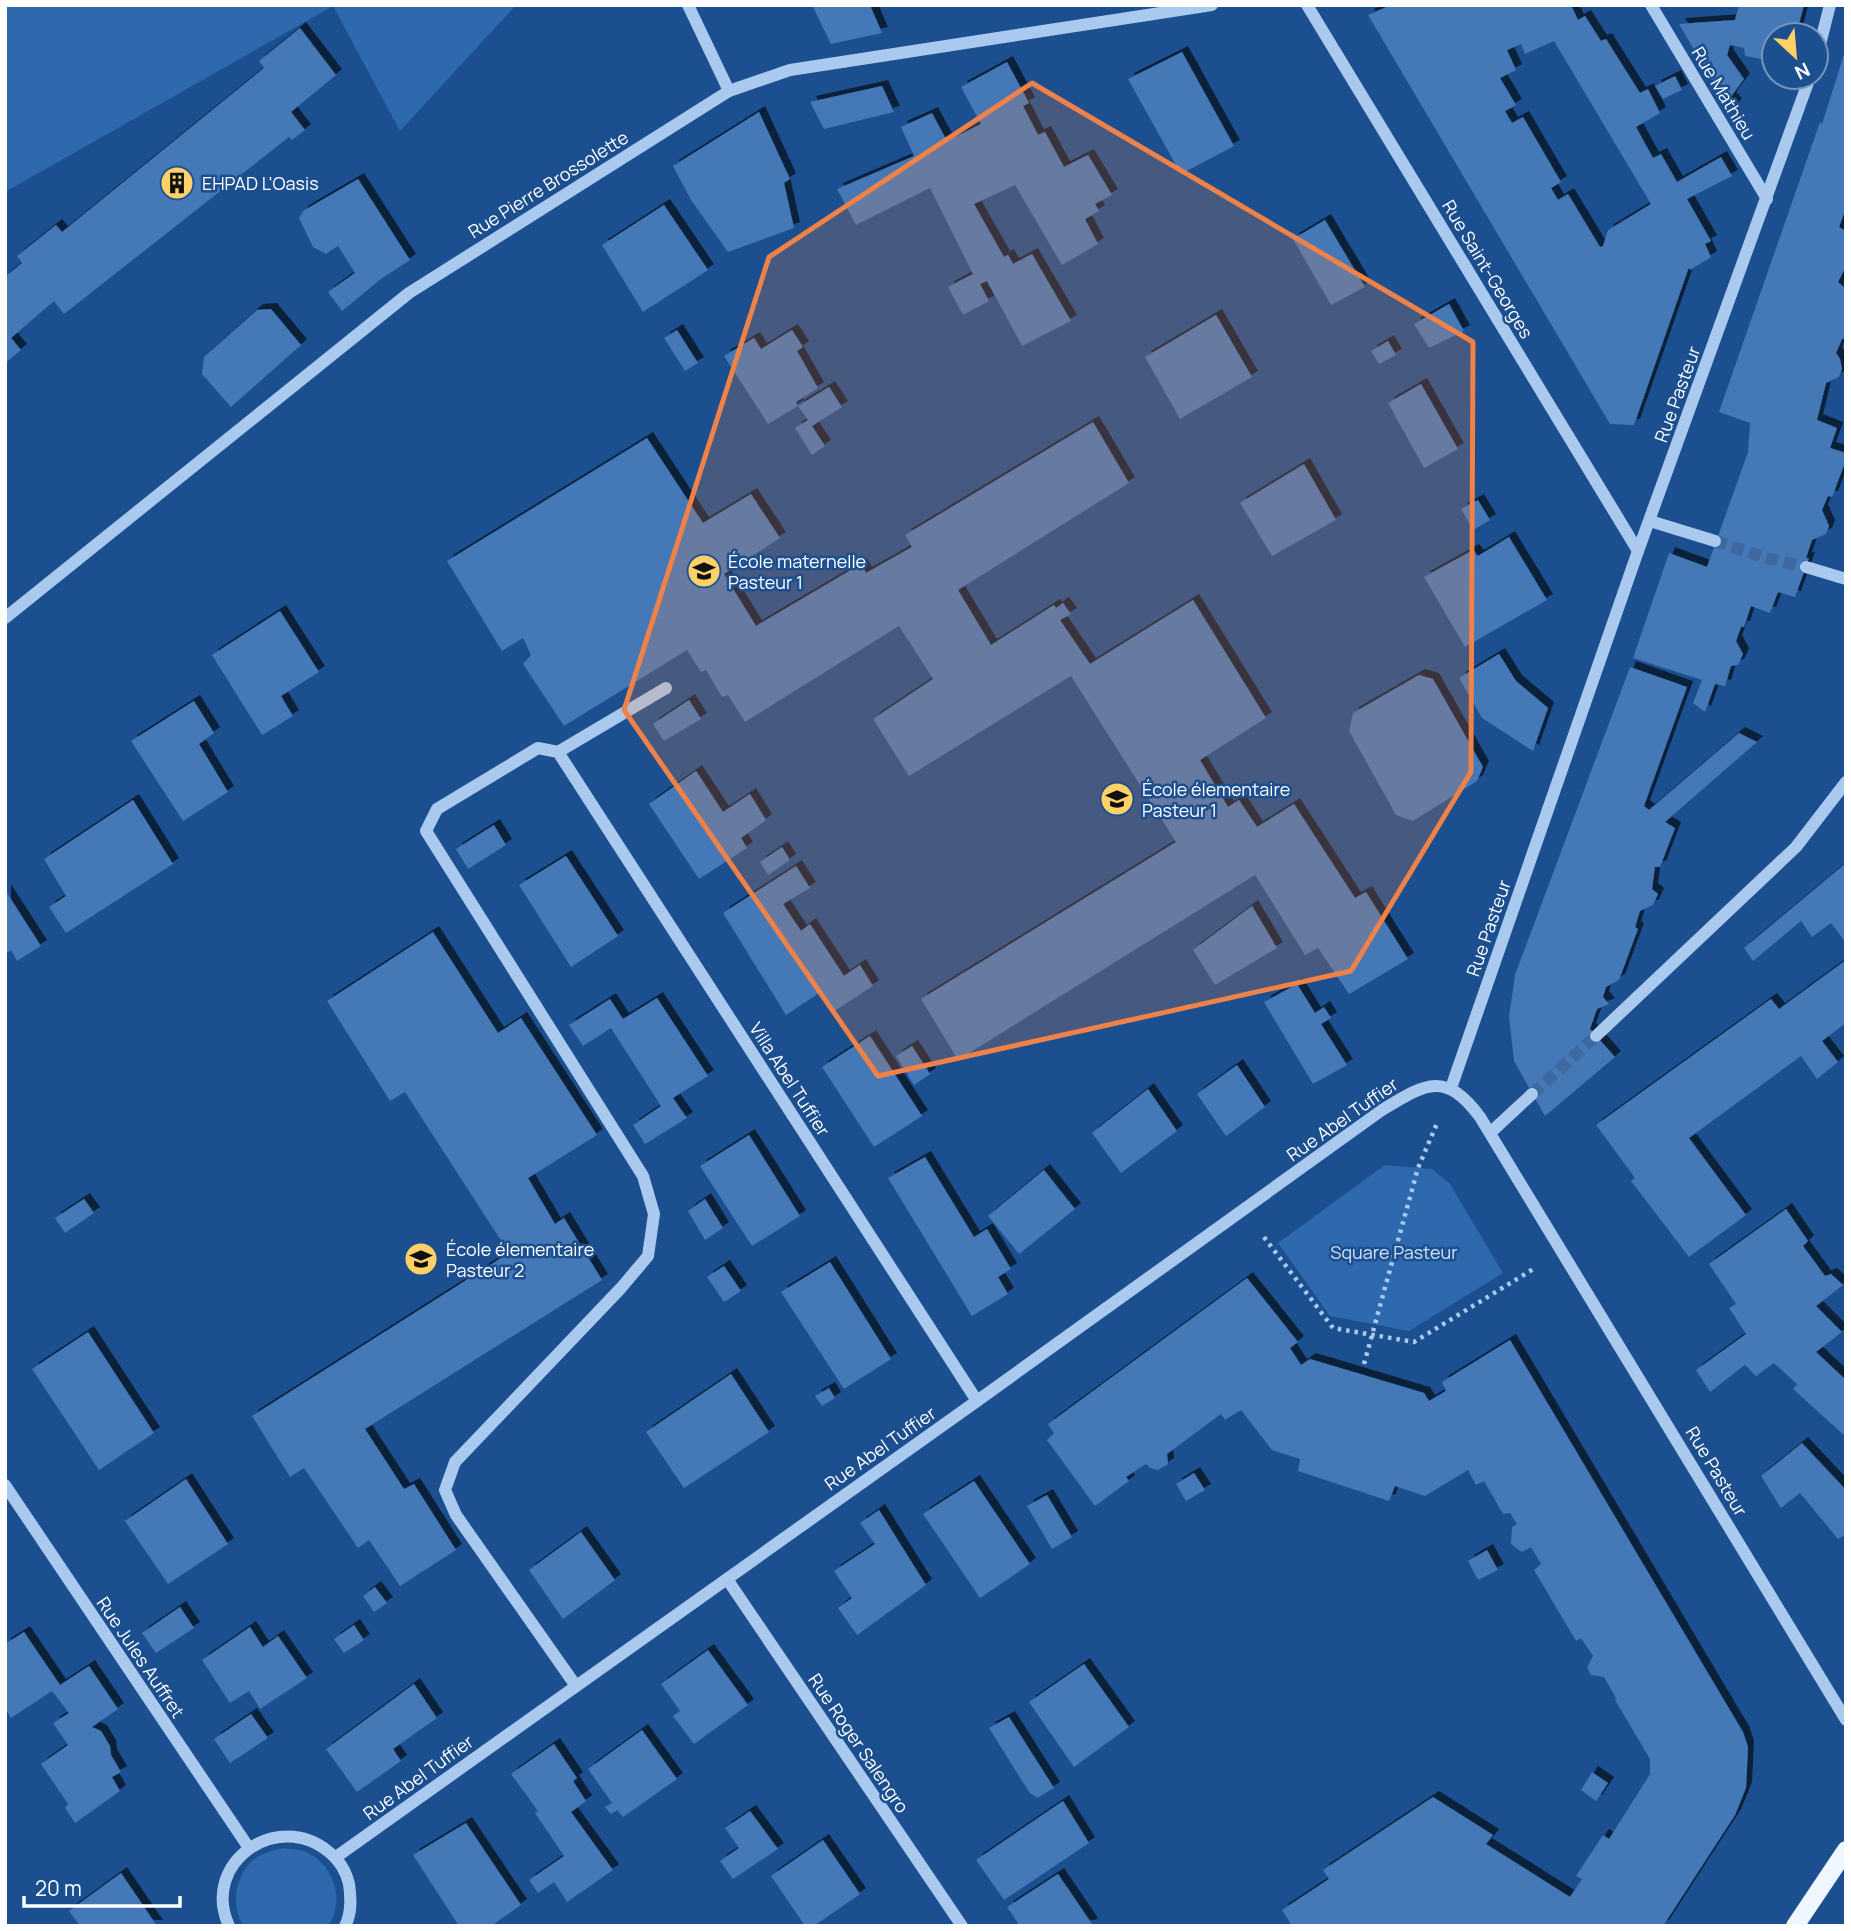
<svg xmlns="http://www.w3.org/2000/svg" width="1851" height="1931" font-family="Manrope,sans-serif">
	<style>
		.green { fill: #2e69ad }
		.building { fill: #4478b7; fill-rule: evenodd; filter: url(#shadow) }
		.lines { fill: none; stroke-linecap: round; stroke-linejoin: round }
		.minor-tunnel { stroke: #3d69a0; stroke-width: 12; stroke-dasharray: 12 6; stroke-linecap: butt }
		.path { stroke: #a9c9ee; stroke-width: 4.5; stroke-dasharray: 3.5 5; stroke-linecap: butt }
		.minor { stroke: #a9c9ee; stroke-width: 12 }
		.major { stroke: #f0f6ff; stroke-width: 18 }
		.marked { fill: #ee8249; fill-opacity: 0.2; stroke: #ee8249; stroke-width: 5; stroke-linejoin: round }
		.labels { text-anchor: middle; dominant-baseline: central; stroke-width: 5; stroke-linejoin: round; paint-order: stroke }
		.street-label { font-size: 18px; fill: #fff; stroke: #1b4f8f }
		.poi-label { font-size: 18px; fill: #fff; stroke: #1b4f8f; text-anchor: start }
		.park-label { font-size: 18px; fill: #cfe3fa; stroke: #1b4f8f }
	</style>
	<defs>
		<filter id="shadow"><feDropShadow dx="6" dy="-6" stdDeviation="0" flood-color="#0009"/></filter>
	</defs>
	<rect width="100%" height="100%" fill="#1b4f8f"/>
	<g class="green">
		<path d="M5,5H516L400,131L333,6L5,192Z"/>
		<path d="M1385,1165L1432,1169L1450,1184L1503,1273L1409,1331L1330,1316L1278,1243Z"/>
		<path d="M283,1848C289,1849 295,1849 300,1850C332,1859 347,1899 328,1926H244C230,1907 235,1876 253,1860C262,1853 272,1851 283,1848Z"/>
	</g>
	<g class="building">
		<path d="M812,5H870L882,33L831,44Z"/>
		<path d="M1391,5H1571L1578,20L1585,16L1601,41L1606,39L1640,93L1648,89L1660,113L1636,127L1653,158L1661,154L1677,182L1721,157L1732,176L1687,199L1711,241L1705,244L1711,257L1690,270L1689,267L1634,425L1610,424L1368,15ZM1554,41L1651,204L1608,230L1603,246L1600,247L1568,194L1558,200L1551,188L1561,182L1523,117L1512,123L1505,111L1516,105L1500,78L1516,70L1507,50L1521,44L1525,54Z"/>
		<path d="M1739,5H1804L1796,35H1774V71L1764,69L1761,59L1745,56L1744,48L1730,45L1727,55L1744,79L1730,98L1736,104L1730,111L1679,24L1735,20Z"/>
		<path d="M300,28L336,75L291,112L305,130L292,140L289,137L64,314L54,301L11,338L21,350L5,363V277L22,263L17,256L56,225L62,232L264,68L259,61Z"/>
		<path d="M1846,48V208L1839,227L1846,231V266L1838,282L1846,289V339H1842L1836,353L1840,359L1842,369L1839,377L1826,383L1817,420L1837,428L1830,448L1846,453V460L1832,497L1828,496L1822,510L1829,526L1826,534L1812,540L1806,558H1809L1795,597L1778,592L1770,613L1751,606L1744,627H1741L1736,641L1743,654L1738,665L1731,666L1725,686L1715,684L1705,712L1693,703L1702,680L1633,658L1669,553L1707,567L1748,452L1750,423L1719,412L1820,122L1822,124Z"/>
		<path d="M1182,52L1234,146L1181,174L1128,79Z"/>
		<path d="M1007,62L1029,103L1023,106L1038,135L1045,132L1064,167L1088,155L1112,195L1095,204L1099,211L1085,219L1098,244L1062,265L1015,185L974,204L1004,257L1008,255L1013,264L1032,254L1071,321L1022,346L987,281L980,284L989,301L963,315L948,287L973,274L930,188L856,225L837,189L914,156L901,127L932,113L947,141L981,124L961,87Z"/>
		<path d="M1675,76L1682,90L1663,99L1655,86Z"/>
		<path d="M882,86L894,112L824,129L810,102Z"/>
		<path d="M759,112L790,179L784,183L794,228L728,252L691,200L673,166Z"/>
		<path d="M358,179L410,260L381,279L342,311L328,292L355,273L338,246L326,254L313,247L299,218L303,211Z"/>
		<path d="M664,205L708,270L643,312L602,245Z"/>
		<path d="M1325,220L1365,287L1331,305L1293,239Z"/>
		<path d="M1449,304L1464,331L1429,348L1414,324Z"/>
		<path d="M271,309L301,345L231,407L202,374L204,357L257,310Z"/>
		<path d="M1216,315L1252,377L1180,419L1145,357Z"/>
		<path d="M677,330L698,363L685,371L664,338Z"/>
		<path d="M792,330L803,347L797,351L818,388L796,402L798,406L768,424L724,356L754,338L761,349Z"/>
		<path d="M1388,341L1396,355L1379,364L1371,351Z"/>
		<path d="M1421,384L1458,449L1424,468L1388,403Z"/>
		<path d="M829,387L842,407L812,426L825,446L812,455L795,428L808,420L798,406Z"/>
		<path d="M1093,422L1129,483L958,590L991,645L1054,605L1056,608L1063,603L1071,614L1060,620L1090,664L1193,600L1266,718L1200,760L1228,807L1239,800L1257,827L1294,804L1355,898L1366,892L1408,959L1349,994L1318,948L1305,955L1255,875L958,1060L921,999L1176,842L1071,676L909,776L873,719L933,679L899,626L745,722L728,695L722,697L706,670L701,672L687,650L564,726L523,664L531,655L523,638L502,651L447,561L647,438L703,523L751,494L780,538L724,574L756,626L861,564L866,573L912,547L905,535Z"/>
		<path d="M1304,464L1336,520L1272,556L1240,503Z"/>
		<path d="M1478,500L1490,520L1473,530L1461,509Z"/>
		<path d="M1509,537L1547,600L1465,647L1424,577L1473,550L1478,556Z"/>
		<path d="M280,611L319,672L281,696L293,716L262,735L212,655Z"/>
		<path d="M1499,654L1516,681L1548,708L1533,751L1482,718L1459,678Z"/>
		<path d="M1630,667L1687,687L1644,806L1649,810L1739,733L1757,742L1665,822L1675,828L1660,867H1655L1652,889L1658,894L1653,905L1640,911L1635,927L1638,929L1619,980L1606,987L1603,997L1609,1004L1597,1009L1590,1029L1615,1057L1545,1116L1514,1061L1509,1017L1515,975Z"/>
		<path d="M1419,675L1433,679L1483,767L1477,781L1413,821L1396,815L1349,731L1353,713Z"/>
		<path d="M689,700L701,719L664,741L653,724Z"/>
		<path d="M194,701L214,733L199,744L228,792L183,821L131,741Z"/>
		<path d="M696,771L723,812L750,794L766,820L741,838L747,848L699,879L649,804Z"/>
		<path d="M133,800L173,864L66,933L49,907L66,896L44,859Z"/>
		<path d="M494,825L506,845L468,869L456,849Z"/>
		<path d="M782,847L790,860L768,875L760,862Z"/>
		<path d="M566,856L618,936L571,967L519,885Z"/>
		<path d="M1846,863V943L1831,923L1812,937L1801,921L1753,961L1744,948Z"/>
		<path d="M796,866L810,888L783,904L801,931L810,924L844,976L860,965L873,986L833,1012L819,993L786,1015L723,913Z"/>
		<path d="M5,890L41,946L17,961L11,950L5,954Z"/>
		<path d="M1252,906L1277,948L1215,985L1193,950Z"/>
		<path d="M433,932L498,1033L521,1018L597,1135L528,1178L555,1224L564,1218L602,1280L365,1429L404,1489L414,1484L456,1550L400,1586L369,1540L358,1548L304,1468L290,1477L252,1416L509,1253L405,1092L390,1101L327,1001Z"/>
		<path d="M1846,960V1023L1822,1041L1838,1062L1817,1079L1801,1056L1689,1138L1746,1215L1689,1257L1631,1181L1635,1178L1596,1125L1771,999L1779,1009Z"/>
		<path d="M1297,984L1315,1013L1324,1007L1331,1018L1321,1024L1347,1065L1313,1084L1264,1002Z"/>
		<path d="M657,998L708,1076L673,1098L687,1118L645,1144L633,1125L661,1106L611,1028L583,1046L569,1025L610,999L623,1019Z"/>
		<path d="M870,1036L922,1116L874,1147L822,1067Z"/>
		<path d="M912,1046L930,1074L914,1085L896,1056Z"/>
		<path d="M1237,1065L1265,1107L1226,1136L1197,1094Z"/>
		<path d="M1148,1089L1177,1131L1121,1173L1092,1133Z"/>
		<path d="M749,1135L800,1216L752,1246L700,1166Z"/>
		<path d="M925,1157L974,1237L987,1229L1011,1269L998,1277L1008,1294L972,1316L888,1178Z"/>
		<path d="M1044,1170L1075,1209L1019,1254L988,1216Z"/>
		<path d="M84,1199L94,1213L65,1233L55,1218Z"/>
		<path d="M705,1199L723,1228L705,1240L688,1211Z"/>
		<path d="M1786,1209L1808,1241L1803,1246L1825,1276L1831,1274L1843,1285L1816,1306L1842,1332L1816,1352L1846,1380V1437L1793,1389L1797,1384L1774,1363L1756,1376L1745,1365L1710,1392L1696,1370L1746,1334L1729,1308L1736,1304L1709,1264Z"/>
		<path d="M830,1262L891,1359L844,1389L781,1292Z"/>
		<path d="M724,1266L741,1291L724,1302L707,1277Z"/>
		<path d="M1247,1278L1298,1342L1290,1348L1301,1365L1310,1359L1424,1393L1429,1401L1446,1391L1442,1382L1510,1340L1743,1732L1748,1747L1746,1788L1735,1815L1663,1926H1292L1282,1910L1329,1879L1323,1870L1433,1797L1493,1835L1486,1844L1570,1897L1582,1879L1576,1876L1603,1835L1609,1839L1650,1774V1759L1615,1700L1616,1698L1604,1677L1591,1675L1587,1668L1593,1656L1581,1638L1576,1641L1534,1570L1541,1564L1531,1547L1522,1552L1511,1544L1512,1527L1517,1524L1510,1513L1503,1514L1484,1481L1476,1485L1468,1470L1425,1496L1395,1486L1389,1501L1298,1471L1300,1459L1272,1450L1241,1410L1225,1420L1221,1414L1167,1454L1168,1464L1158,1470L1150,1468L1146,1464L1126,1477L1129,1481L1095,1506L1047,1440L1054,1433L1048,1424Z"/>
		<path d="M88,1332L154,1433L99,1470L32,1369Z"/>
		<path d="M731,1374L769,1432L684,1488L646,1432Z"/>
		<path d="M829,1388L835,1398L822,1406L815,1396Z"/>
		<path d="M1802,1443L1846,1490V1534L1838,1539L1800,1493L1781,1508L1761,1476Z"/>
		<path d="M1194,1473L1205,1490L1186,1501L1176,1484Z"/>
		<path d="M186,1479L228,1544L168,1584L125,1521Z"/>
		<path d="M974,1481L1030,1564L980,1598L923,1514Z"/>
		<path d="M1047,1495L1072,1537L1052,1549L1027,1506Z"/>
		<path d="M879,1510L926,1585L857,1635L838,1608L852,1598L834,1571L875,1544L860,1523Z"/>
		<path d="M581,1532L615,1580L563,1619L529,1570Z"/>
		<path d="M1487,1550L1498,1570L1478,1580L1468,1561Z"/>
		<path d="M375,1587L387,1603L374,1612L363,1596Z"/>
		<path d="M180,1607L194,1628L156,1653L142,1633Z"/>
		<path d="M354,1625L364,1640L344,1653L334,1639Z"/>
		<path d="M250,1627L263,1647L278,1636L307,1678L260,1709L249,1691L230,1703L202,1660Z"/>
		<path d="M24,1632L60,1685L89,1666L118,1709L92,1727L101,1731L110,1746L111,1755L121,1772L112,1777L120,1791L75,1823L65,1808L68,1804L41,1764L68,1745L53,1723L69,1713L52,1691L11,1718L5,1708V1644Z"/>
		<path d="M708,1650L748,1705L694,1744L673,1716L680,1711L661,1684Z"/>
		<path d="M1084,1664L1129,1727L1074,1767L1029,1702Z"/>
		<path d="M414,1684L437,1718L393,1749L401,1761L357,1792L326,1749Z"/>
		<path d="M251,1714L268,1738L230,1763L214,1739Z"/>
		<path d="M1009,1717L1054,1788L1037,1798L1029,1792L989,1728Z"/>
		<path d="M642,1730L677,1779L623,1817L617,1810L611,1814L605,1807L612,1803L588,1769Z"/>
		<path d="M554,1744L577,1778L573,1781L586,1801L571,1812L613,1870L567,1902L554,1882L538,1893L529,1880L564,1856L535,1813L538,1811L511,1774Z"/>
		<path d="M1592,1772L1608,1783L1596,1801L1581,1790Z"/>
		<path d="M1063,1801L1089,1843L1004,1900L976,1860Z"/>
		<path d="M750,1811L778,1849L733,1879L720,1861L739,1848L725,1828Z"/>
		<path d="M466,1823L521,1905L491,1926H459L413,1855Z"/>
		<path d="M823,1840L860,1894L814,1926H805L771,1876Z"/>
		<path d="M121,1873L157,1926H80L69,1911Z"/>
		<path d="M1058,1874L1092,1924L1089,1926H1020L1007,1907Z"/>
	</g>
	<g class="lines">
		<g class="minor-tunnel">
			<path d="M1715,541L1766,558L1806,567"/>
			<path d="M1532,1094L1596,1036"/>
		</g>
		<g class="path">
			<path d="M1264,1237L1333,1328L1414,1342L1535,1268"/>
			<path d="M1364,1364L1418,1168L1438,1121"/>
		</g>
		<g class="minor">
			<path d="M688,5L729,91"/>
			<path d="M1307,5L1638,551"/>
			<path d="M1651,5L1767,199"/>
			<path d="M1816,60L1830,5"/>
			<path d="M1650,521L1715,541"/>
			<path d="M1806,567L1846,579"/>
			<path d="M5,618L409,293L729,91L790,70L1212,5"/>
			<path d="M558,752L666,688"/>
			<path d="M1596,1036L1796,847L1846,782"/>
			<path d="M1451,1088L1638,551L1810,77"/>
			<path d="M1490,1133L1532,1094"/>
			<path d="M5,1485L249,1848"/>
			<path d="M727,1579L962,1926"/>
			<path d="M576,1686L456,1515L445,1490L455,1462L621,1288L648,1256L654,1214L643,1176L426,831L437,809L538,748L558,752L977,1401"/>
			<path d="M336,1857L977,1401L1382,1110C1425,1084 1445,1070 1480,1117L1846,1720"/>
			<path d="M229,1926C200,1863 277,1809 329,1852C339,1860 346,1871 349,1884C351,1898 352,1913 345,1926"/>
		</g>
		<path class="major" d="M1795,1926L1846,1850"/>
	</g>
	<path class="marked" d="M1032,83L1473,342L1471,772L1351,971L878,1076L624,710L769,257Z"/>
	<defs>
		<symbol id="building-disc" viewBox="-11 -11 22 22"><circle r="9.5" fill="#ffd166" stroke="#1b4f8f"/><path d="M-4-6H4V6H1V3H-1V6H-4ZM-2.5-4.3h1.7v1.8h-1.7ZM.8-4.3h1.7v1.8H.8ZM-2.5-1h1.7V.8h-1.7ZM.8-1h1.7V.8H.8Z" fill="#111"/></symbol>
		<symbol id="school-disc" viewBox="-11 -11 22 22"><circle r="9.5" fill="#ffd166" stroke="#1b4f8f"/><path d="M0-5L7-2L0 1L-7-2ZM-4 1L0 2.5L4 1V4Q0 6-4 4Z" fill="#111"/></symbol>
	</defs>
	<g fill-rule="evenodd">
		<use href="#building-disc" x="158" y="164" width="38" height="38"/>
		<use href="#school-disc" x="685" y="552" width="38" height="38"/>
		<use href="#school-disc" x="1098" y="780" width="38" height="38"/>
		<use href="#school-disc" x="402" y="1240" width="38" height="38"/>
	</g>
	<g class="labels">
		<g class="street-label">
			<text transform="translate(1724 93) rotate(59)">Rue Mathieu</text>
			<text transform="translate(548 184) rotate(-32)">Rue Pierre Brossolette</text>
			<text transform="translate(1488 269) rotate(59)">Rue Saint-Georges</text>
			<text transform="translate(1677 394) rotate(-70)">Rue Pasteur</text>
			<text transform="translate(1488 928) rotate(-71)">Rue Pasteur</text>
			<text transform="translate(790 1079) rotate(57)">Villa Abel Tuffier</text>
			<text transform="translate(1342 1119) rotate(-35)">Rue Abel Tuffier</text>
			<text transform="translate(880 1448) rotate(-35)">Rue Abel Tuffier</text>
			<text transform="translate(1717 1471) rotate(59)">Rue Pasteur</text>
			<text transform="translate(141 1657) rotate(56)">Rue Jules Auffret</text>
			<text transform="translate(859 1743) rotate(56)">Rue Roger Salengro</text>
			<text transform="translate(418 1777) rotate(-36)">Rue Abel Tuffier</text>
		</g>
		<g class="poi-label">
			<text x="202" y="183">EHPAD L'Oasis</text>
			<text x="728" y="561">École maternelle<tspan x="728" dy="21">Pasteur 1</tspan></text>
			<text x="1142" y="789">École élementaire<tspan x="1142" dy="21">Pasteur 1</tspan></text>
			<text x="446" y="1249">École élementaire<tspan x="446" dy="21">Pasteur 2</tspan></text>
		</g>
		<g class="park-label">
			<text x="1394" y="1252">Square Pasteur</text>
		</g>
	</g>
	<rect width="1851" height="1931" fill="none" stroke="#ffffff" stroke-width="14"/>
	<g transform="translate(1795 56) rotate(154)"><circle r="33" fill="#1b4f8f" stroke="#7695bc" stroke-width="2"/>
	<path d="M0-5L12 26L0 18L-12 26Z" fill="#ffd166"/>
	<text y="-10" font-size="19" font-weight="bold" text-anchor="middle" fill="#ffffff">N</text>
	</g>
	<path d="M24 1896v10h156v-10" fill="none" stroke="#ffffff" stroke-width="3.5"/>
	<text x="35" y="1896" font-size="21" fill="#ffffff" stroke="#1b4f8f" stroke-width="5" paint-order="stroke">20 m</text>
</svg>
